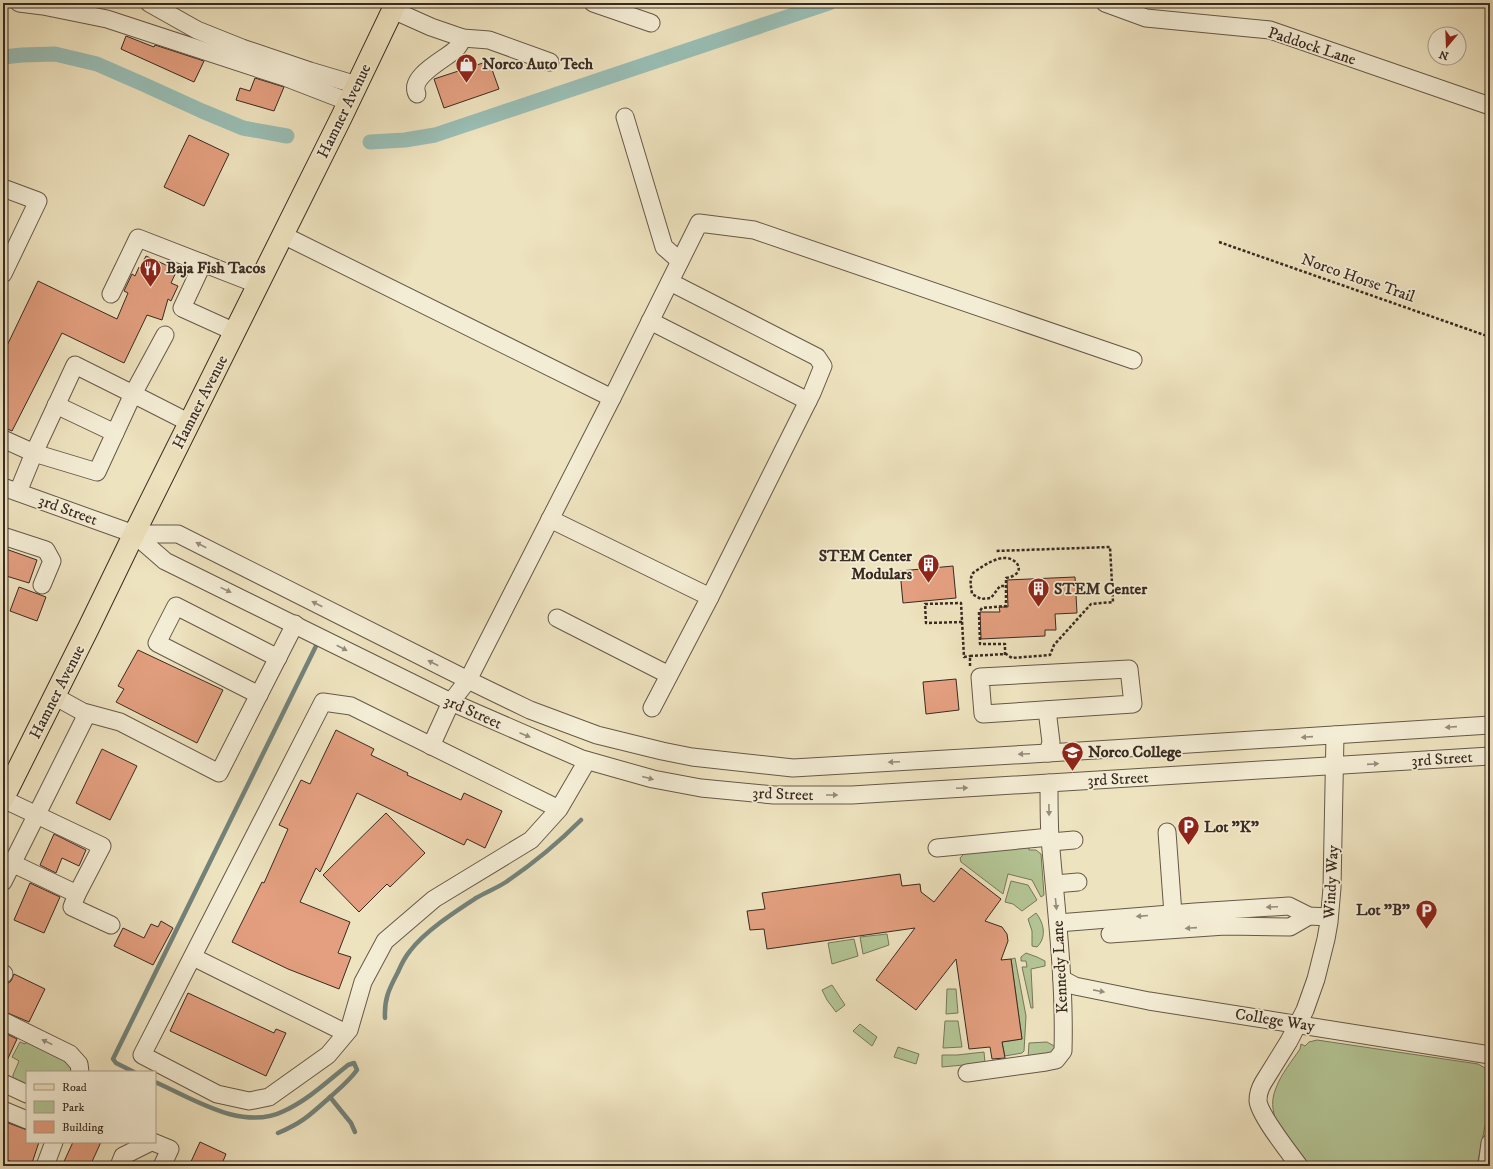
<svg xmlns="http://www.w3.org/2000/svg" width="1493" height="1169" font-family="'IM FELL DW Pica',serif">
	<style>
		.green { fill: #b4c595; stroke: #76785b }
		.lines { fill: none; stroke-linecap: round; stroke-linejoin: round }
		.stream { stroke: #73837a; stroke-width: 4.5 }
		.canal { stroke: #99beb5; stroke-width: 15 }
		.building { fill: #e39f7f; stroke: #392a21 }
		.minor-casing { stroke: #665848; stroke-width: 19 }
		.major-casing { stroke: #392a21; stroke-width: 23 }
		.path { stroke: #392a21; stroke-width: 2.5; stroke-dasharray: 3 2; stroke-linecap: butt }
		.minor { stroke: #f4edd5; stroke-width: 17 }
		.major { stroke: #eee3bf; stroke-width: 21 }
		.oneway { fill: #968c7b }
		.labels { text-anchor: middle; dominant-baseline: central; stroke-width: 3.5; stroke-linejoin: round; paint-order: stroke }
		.street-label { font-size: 16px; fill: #392a21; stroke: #f4edd5 }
		.poi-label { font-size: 16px; font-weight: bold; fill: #392a21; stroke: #f4edd5; text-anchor: start }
	</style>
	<rect width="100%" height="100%" fill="#eee3bf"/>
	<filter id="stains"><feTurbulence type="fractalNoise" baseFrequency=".005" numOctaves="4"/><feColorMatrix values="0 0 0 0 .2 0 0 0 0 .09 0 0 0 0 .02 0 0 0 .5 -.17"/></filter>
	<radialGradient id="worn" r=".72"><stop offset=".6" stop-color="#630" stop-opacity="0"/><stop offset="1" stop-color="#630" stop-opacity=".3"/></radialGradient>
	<g class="green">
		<path d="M1029,846V850H1036L1041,854L1044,895L1041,897L1032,880L1008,874L1003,894L961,862L960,858L965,853Z"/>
		<path d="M1011,881L1028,885L1037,900L1022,911L1013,904L1005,902Z"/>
		<path d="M1036,913C1044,923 1047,937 1037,947L1032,946V931L1028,919Z"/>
		<path d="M887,934L889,945L863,954L860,937Z"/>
		<path d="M854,939L858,956L832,964L828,943Z"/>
		<path d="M1026,953L1037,957L1045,961V966L1031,969L1033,1008H1031L1022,967H1027L1026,961H1021V957Z"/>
		<path d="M1015,958L1026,1016L1024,1051L1022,1053L1005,1056L1002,1042L1022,1039L1011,959Z"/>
		<path d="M832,985L845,1005L836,1012L827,1000L822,990Z"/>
		<path d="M947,989H956L958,1013L946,1014Z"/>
		<path d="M945,1021H958L962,1047L943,1048Z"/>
		<path d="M860,1024L877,1037L872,1046L853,1031Z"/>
		<path d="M28,1040L66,1057L74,1072H27V1086L13,1079V1075L19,1061L12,1057L20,1042L25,1044Z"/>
		<path d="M1317,1040L1478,1064L1485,1068L1488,1072L1490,1082V1101L1477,1166H1308C1291,1144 1263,1118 1276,1088C1281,1074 1292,1061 1300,1049L1301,1044L1305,1046L1309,1042Z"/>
		<path d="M1047,1042L1056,1047L1051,1053L1028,1058L1029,1043Z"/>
		<path d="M898,1047L919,1054L916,1064L894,1057Z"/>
		<path d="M984,1052L985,1063L942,1067V1055H957Z"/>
	</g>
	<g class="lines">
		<g class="stream">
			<path d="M385,1018C384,999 389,989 398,972C401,965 405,957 410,951C425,931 456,911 476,898C486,892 497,888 506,882C534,863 558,843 581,820"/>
			<path d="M134,1072L116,1063L113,1059L316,646"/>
			<path d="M155,1082C192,1098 242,1132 284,1111C308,1100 328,1081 348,1065L354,1063L357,1070C349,1081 339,1089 329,1098C310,1115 302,1123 278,1133"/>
			<path d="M330,1097L351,1123L355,1132"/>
		</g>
		<g class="canal">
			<path d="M3,57L22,55L55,54L97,64L145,85L202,111L243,128L287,136"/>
			<path d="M370,142L405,140L435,135L829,3"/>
		</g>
	</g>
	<g class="building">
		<path d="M126,36L154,47L155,45L204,61L194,82L121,49Z"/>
		<path d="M489,61L499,89L444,108L434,79Z"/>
		<path d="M255,78L284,87L274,111L236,100L240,88L250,91Z"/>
		<path d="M189,135L229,154L204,206L164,187Z"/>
		<path d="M146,256L177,270L171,283L178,286L171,301L168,299L162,320L147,315L124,363L62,333L12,431L3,427V354L38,281L117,319L128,293L124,291L132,274L135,276L139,267L140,268Z"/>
		<path d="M3,548L37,560L29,583L3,575Z"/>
		<path d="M953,566L956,598L903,603L900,571Z"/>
		<path d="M1075,577L1077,613L1055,614L1056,630H1045V636L981,639L980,612H1000L999,607H1008L1007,580Z"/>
		<path d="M19,587L46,597L37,621L10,611Z"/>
		<path d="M138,650L223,690L197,743L116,702L124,689L118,686Z"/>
		<path d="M956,679L959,710L926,714L923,682Z"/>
		<path d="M336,730L374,749L371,755L408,773L407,775L461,800L464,793L502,811L485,848L467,839L464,845L357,793L320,872L316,868L300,902L350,922L338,953L351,957L339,989L288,969L232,942L262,882L264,883L288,829L279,825L301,780L310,784Z"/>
		<path d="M102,749L137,766L110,820L76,803Z"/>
		<path d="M386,813L425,853L390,887L387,884L359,912L323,875Z"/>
		<path d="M54,834L86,850L79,866L62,858L56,873L40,865Z"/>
		<path d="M961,868L1001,899L985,921L1002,927L1007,934L1008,941L1001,960L1011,959L1022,1039L1002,1042L1005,1058L992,1059L990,1047L969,1049L956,959L916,1010L876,980L915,928L767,949L764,929L750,930L747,911L765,909L762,893L900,874L902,886L920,884L921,892L934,902Z"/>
		<path d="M30,883L60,897L44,933L14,920Z"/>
		<path d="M161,921L173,928L153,965L114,946L123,928L144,938L151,924L158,927Z"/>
		<path d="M14,974L45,989L29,1022L3,1011V991L7,984L11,981Z"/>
		<path d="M188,993L274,1033L276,1029L286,1033L266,1076L170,1031Z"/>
		<path d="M3,1032L17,1039L3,1069Z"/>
		<path d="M3,1121L27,1130V1142H39L31,1166H25L3,1159Z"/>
		<path d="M73,1142H101L90,1166H62Z"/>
		<path d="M200,1142L226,1154L221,1166H189Z"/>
	</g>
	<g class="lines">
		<defs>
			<g id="minor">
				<path d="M19,3L43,6L107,19L287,78L349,102"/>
				<path d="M149,3L197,30L242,48L310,71L357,85"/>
				<path d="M593,3L651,23"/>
				<path d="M1105,3L1146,18L1270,30L1490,106"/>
				<path d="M393,10L431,27L463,38L489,40L550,62"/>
				<path d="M417,94C408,76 446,59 456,49C459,46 461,42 463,38"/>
				<path d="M625,117L664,247L680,261"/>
				<path d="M3,188L38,201L3,274"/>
				<path d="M283,235L612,398"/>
				<path d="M203,263L182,308L235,332"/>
				<path d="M670,282L817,357L823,366L812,393L710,597"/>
				<path d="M111,294L138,238L259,285"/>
				<path d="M650,321L808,401"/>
				<path d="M56,405L115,433"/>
				<path d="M3,439L34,453L75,365L133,394L165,335"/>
				<path d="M3,487L134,534H178L468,680L530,710L597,735L662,751L692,757L793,768L1048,753L1490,725"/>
				<path d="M18,492L34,453L97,472L133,394L190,423"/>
				<path d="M550,519L710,597L652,708"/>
				<path d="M134,534L165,561L451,702L582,759L653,779L701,788L774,795H852L1490,756"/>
				<path d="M3,536L46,550L52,561L42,585"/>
				<path d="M557,618L669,675"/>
				<path d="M1129,669L1133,704L983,714L980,677Z"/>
				<path d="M259,695L157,643L176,606L278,658"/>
				<path d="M54,696L83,712L120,722L219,773L295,624"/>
				<path d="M1047,710L1051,742L1048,753"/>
				<path d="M431,746L451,702L468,680L612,398L699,223L754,230L1133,360"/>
				<path d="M3,799L102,846L77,894"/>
				<path d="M559,809L351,706L323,702L142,1055L217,1094L249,1101L269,1097L328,1055L349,1030L363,982L385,941L434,899L531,840L559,809L587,761"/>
				<path d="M1167,832L1173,914"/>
				<path d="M1051,842L1074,840"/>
				<path d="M937,848L1050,837"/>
				<path d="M3,859L77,894L72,907L111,925"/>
				<path d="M3,882L87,714"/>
				<path d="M1055,884L1078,882"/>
				<path d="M1058,923L1195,912L1289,906L1309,916L1329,917"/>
				<path d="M1110,934L1225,926L1290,927L1309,916"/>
				<path d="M193,957L346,1033"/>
				<path d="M3,973L4,974"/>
				<path d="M1062,979L1075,986L1149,1001L1490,1055"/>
				<path d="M3,1021L70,1054L79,1064L80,1072"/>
				<path d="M967,1073L1046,1062L1056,1060L1063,1051C1065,980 1056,909 1050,838C1049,820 1049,801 1049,783"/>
				<path d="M3,1083L27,1094"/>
				<path d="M3,1110L27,1120"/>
				<path d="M153,1142L170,1149L162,1166"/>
				<path d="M45,1166L54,1142"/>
				<path d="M119,1166L123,1156L151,1142"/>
				<path d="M1299,1166C1289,1152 1260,1116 1258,1101C1258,1094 1260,1088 1263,1083L1289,1041L1305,1010L1316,979L1326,939L1329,922L1332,888L1335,735"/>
				<path d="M1487,1166L1490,1143"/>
			</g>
			<path id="major" d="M3,799L88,629L134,534L341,118L396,3"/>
		</defs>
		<use href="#minor" class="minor-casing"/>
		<use href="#major" class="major-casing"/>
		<g class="path">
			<path d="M1219,242L1490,337"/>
			<path d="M962,622L926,623L925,604L961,603L964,657L970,656"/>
			<path d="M1005,655V644H980L979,612L982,608L1006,606V578C1030,574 1016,553 998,559C990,561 980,568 973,573C969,580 971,586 972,594L981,599L991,598L1000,586H1006"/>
			<path d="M970,666V656L1006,654L1012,658L1050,655L1054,645L1091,604L1113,602L1110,547L995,551"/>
		</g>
		<use href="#minor" class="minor"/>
		<use href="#major" class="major"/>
	</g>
	<defs><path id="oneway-solid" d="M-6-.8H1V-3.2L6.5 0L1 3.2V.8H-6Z"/></defs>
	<g class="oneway">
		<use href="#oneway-solid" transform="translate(201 545) rotate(-153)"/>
		<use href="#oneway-solid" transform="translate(226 590) rotate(26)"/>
		<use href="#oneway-solid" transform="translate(317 604) rotate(-153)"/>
		<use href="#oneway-solid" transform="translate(342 648) rotate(27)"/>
		<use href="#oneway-solid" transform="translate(433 663) rotate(-153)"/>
		<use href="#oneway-solid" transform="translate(1451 727) rotate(176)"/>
		<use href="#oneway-solid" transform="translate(525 735) rotate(23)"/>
		<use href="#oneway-solid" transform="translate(1307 737) rotate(176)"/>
		<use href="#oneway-solid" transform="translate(1024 754) rotate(177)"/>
		<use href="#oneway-solid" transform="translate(894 762) rotate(177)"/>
		<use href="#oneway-solid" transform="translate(1373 764) rotate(-4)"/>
		<use href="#oneway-solid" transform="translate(648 778) rotate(15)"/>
		<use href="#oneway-solid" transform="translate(962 788) rotate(-3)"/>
		<use href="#oneway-solid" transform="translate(832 795)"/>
		<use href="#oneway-solid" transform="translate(1049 810) rotate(89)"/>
		<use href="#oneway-solid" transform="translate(1056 904) rotate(84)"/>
		<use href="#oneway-solid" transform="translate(1272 907) rotate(177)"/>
		<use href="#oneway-solid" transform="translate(1142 916) rotate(175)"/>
		<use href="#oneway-solid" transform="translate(1191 928) rotate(176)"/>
		<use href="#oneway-solid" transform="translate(1099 991) rotate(11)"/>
		<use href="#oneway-solid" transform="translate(47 1042) rotate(-154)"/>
	</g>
	<defs>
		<symbol id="shop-pin" viewBox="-11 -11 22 30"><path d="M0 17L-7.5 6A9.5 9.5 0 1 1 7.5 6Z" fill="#8f2418" stroke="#f4edd5"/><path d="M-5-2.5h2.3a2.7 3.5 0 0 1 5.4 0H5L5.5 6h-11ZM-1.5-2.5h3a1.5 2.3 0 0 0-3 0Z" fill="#fff"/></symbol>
		<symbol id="restaurant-pin" viewBox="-11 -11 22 30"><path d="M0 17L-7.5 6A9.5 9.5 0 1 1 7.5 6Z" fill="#8f2418" stroke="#f4edd5"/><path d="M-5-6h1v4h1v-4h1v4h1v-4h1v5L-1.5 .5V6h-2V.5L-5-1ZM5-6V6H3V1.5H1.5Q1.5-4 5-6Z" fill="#fff"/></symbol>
		<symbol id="building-pin" viewBox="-11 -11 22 30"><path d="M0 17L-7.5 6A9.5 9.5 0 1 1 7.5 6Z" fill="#8f2418" stroke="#f4edd5"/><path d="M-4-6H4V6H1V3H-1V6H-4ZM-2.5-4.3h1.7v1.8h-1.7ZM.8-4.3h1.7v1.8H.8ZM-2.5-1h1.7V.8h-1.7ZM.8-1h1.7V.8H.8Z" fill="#fff"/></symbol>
		<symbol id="university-pin" viewBox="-11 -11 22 30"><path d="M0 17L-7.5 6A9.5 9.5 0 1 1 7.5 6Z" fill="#8f2418" stroke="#f4edd5"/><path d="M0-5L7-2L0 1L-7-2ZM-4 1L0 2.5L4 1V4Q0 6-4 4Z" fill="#fff"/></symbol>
		<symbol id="parking-pin" viewBox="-11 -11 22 30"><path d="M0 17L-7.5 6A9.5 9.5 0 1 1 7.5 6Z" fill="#8f2418" stroke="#f4edd5"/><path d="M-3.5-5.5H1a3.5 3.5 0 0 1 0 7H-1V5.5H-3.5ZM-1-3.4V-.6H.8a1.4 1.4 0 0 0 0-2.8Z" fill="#fff"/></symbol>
	</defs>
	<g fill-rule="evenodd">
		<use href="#shop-pin" x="454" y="52" width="25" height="34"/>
		<use href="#restaurant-pin" x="138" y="256" width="25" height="34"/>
		<use href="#building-pin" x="916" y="552" width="25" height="34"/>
		<use href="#building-pin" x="1026" y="576" width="25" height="34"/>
		<use href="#university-pin" x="1060" y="740" width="25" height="34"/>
		<use href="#parking-pin" x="1176" y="814" width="25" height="34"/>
		<use href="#parking-pin" x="1414" y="898" width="25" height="34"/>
	</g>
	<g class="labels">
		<g class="street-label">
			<text transform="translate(1312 46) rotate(18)">Paddock Lane</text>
			<text transform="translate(344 111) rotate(-64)">Hamner Avenue</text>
			<text transform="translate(1358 278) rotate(19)">Norco Horse Trail</text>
			<text transform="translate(200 402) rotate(-63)">Hamner Avenue</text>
			<text transform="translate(68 510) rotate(20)">3rd Street</text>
			<text transform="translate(57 692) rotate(-63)">Hamner Avenue</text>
			<text transform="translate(473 712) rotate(24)">3rd Street</text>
			<text transform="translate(1442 759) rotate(-4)">3rd Street</text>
			<text transform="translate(1118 779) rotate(-3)">3rd Street</text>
			<text transform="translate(783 794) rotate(2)">3rd Street</text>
			<text transform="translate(1331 882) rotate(-87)">Windy Way</text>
			<text transform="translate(1060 967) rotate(-93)">Kennedy Lane</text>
			<text transform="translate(1275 1020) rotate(9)">College Way</text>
		</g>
		<g class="poi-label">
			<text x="482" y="64">Norco Auto Tech</text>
			<text x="166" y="268">Baja Fish Tacos</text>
			<text x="912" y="556" text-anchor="end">STEM Center<tspan x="912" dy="18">Modulars</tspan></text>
			<text x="1054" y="589">STEM Center</text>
			<text x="1088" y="752">Norco College</text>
			<text x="1204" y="827">Lot "K"</text>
			<text x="1410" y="910" text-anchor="end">Lot "B"</text>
		</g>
	</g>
	<rect width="1493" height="1169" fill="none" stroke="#eee3bf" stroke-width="16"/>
	<rect x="4" y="4" width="1485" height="1161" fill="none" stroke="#392a21" stroke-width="2"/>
	<rect x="8" y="8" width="1477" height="1153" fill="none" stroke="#392a21"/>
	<rect x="26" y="1071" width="130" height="72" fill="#f4edd5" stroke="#a99f8d"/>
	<rect x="34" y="1084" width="20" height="6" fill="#eee3bf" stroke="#a99f8d"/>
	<text x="62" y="1091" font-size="12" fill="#392a21">Road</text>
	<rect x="34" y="1101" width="20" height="12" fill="#b4c595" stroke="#a99f8d"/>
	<text x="62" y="1111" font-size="12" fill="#392a21">Park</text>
	<rect x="34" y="1121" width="20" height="12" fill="#e39f7f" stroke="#a99f8d"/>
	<text x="62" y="1131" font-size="12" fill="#392a21">Building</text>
	<g transform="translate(1447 46) rotate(199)"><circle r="19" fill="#f4edd5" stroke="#a99f8d"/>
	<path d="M0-3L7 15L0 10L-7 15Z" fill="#8f2418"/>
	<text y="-6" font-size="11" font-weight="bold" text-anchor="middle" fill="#392a21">N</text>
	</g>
	<rect width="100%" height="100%" filter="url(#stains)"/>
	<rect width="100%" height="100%" fill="url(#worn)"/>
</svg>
